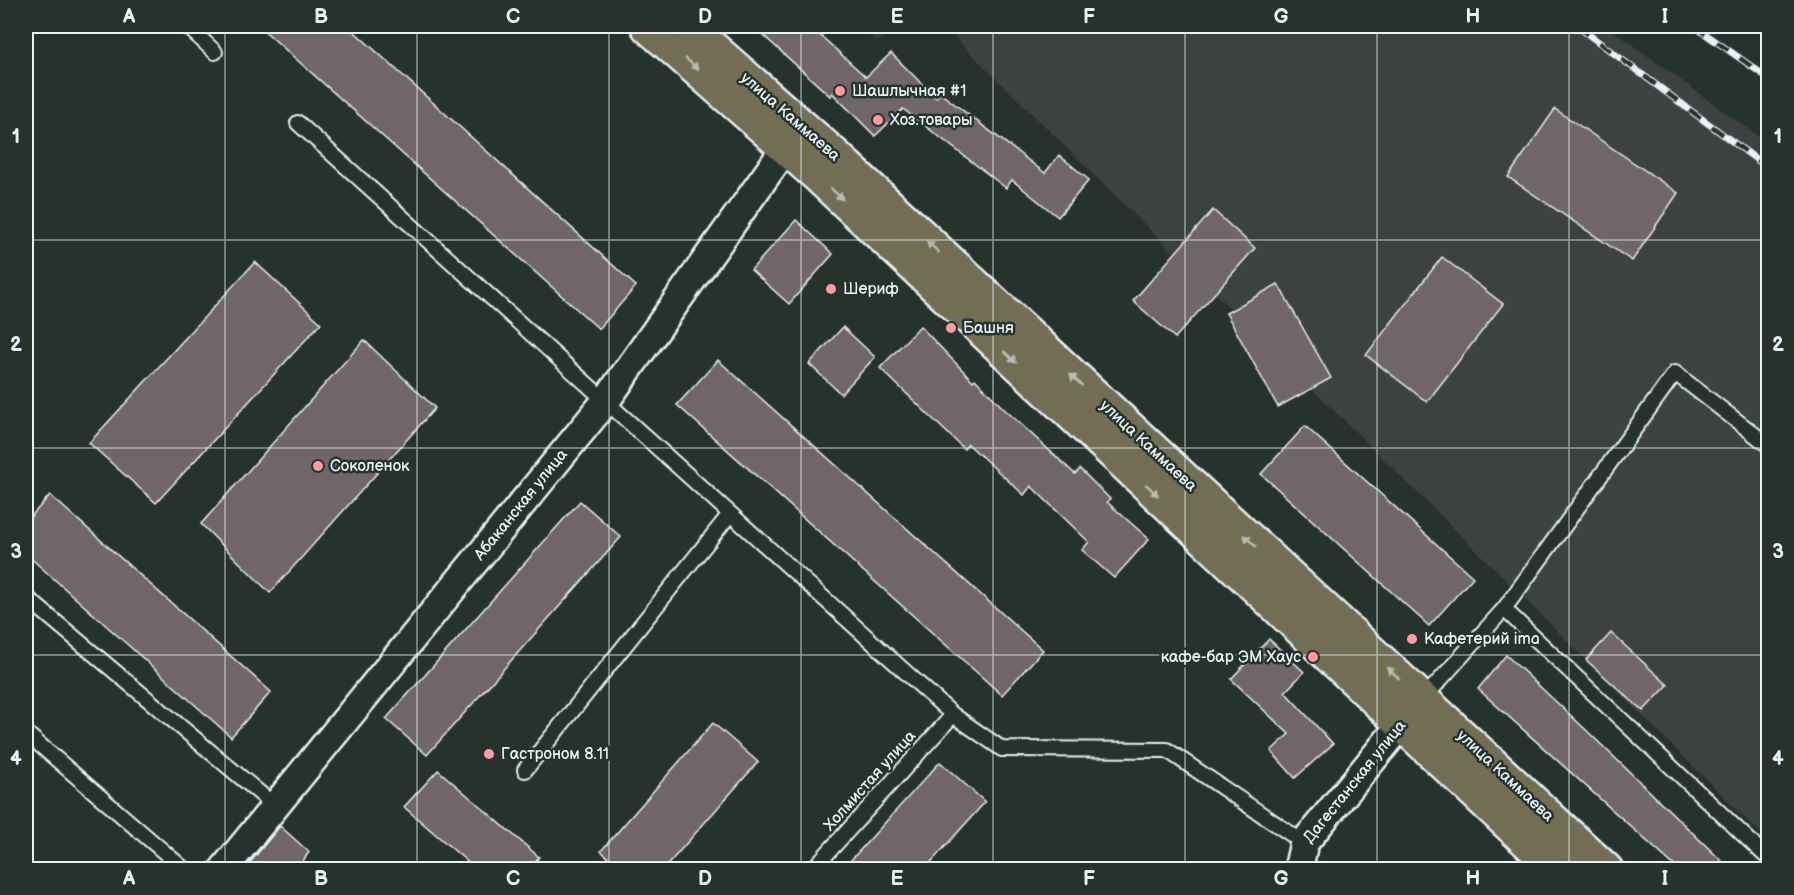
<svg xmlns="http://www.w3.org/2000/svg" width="1794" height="895" font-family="'Balsamiq Sans',sans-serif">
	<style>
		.built { fill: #3c423f }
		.building { fill: #706568; stroke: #e8f1f8; stroke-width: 1.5 }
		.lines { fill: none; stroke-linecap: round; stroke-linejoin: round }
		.service-casing { stroke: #e8f1f8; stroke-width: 18 }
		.minor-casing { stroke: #e8f1f8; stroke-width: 32 }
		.primary-casing { stroke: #e8f1f8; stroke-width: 38 }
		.service { stroke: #26332d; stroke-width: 14 }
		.minor { stroke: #26332d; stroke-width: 27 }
		.primary { stroke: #726e52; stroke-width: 33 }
		.rail-casing { stroke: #e8f1f8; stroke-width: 7 }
		.rail { stroke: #26332d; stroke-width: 4.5; stroke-dasharray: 14; stroke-linecap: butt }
		.oneway { fill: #b9bdb6 }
		.grid { fill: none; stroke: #e8f1f8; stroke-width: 1.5; stroke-opacity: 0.55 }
		.poi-dot { fill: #ff9aa2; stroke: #26332d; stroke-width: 2 }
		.labels { text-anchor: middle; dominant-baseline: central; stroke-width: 5; stroke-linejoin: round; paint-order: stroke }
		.poi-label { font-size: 16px; fill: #e8f1f8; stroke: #26332d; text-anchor: start }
		.street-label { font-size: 16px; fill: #e8f1f8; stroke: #26332d }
		.neatline { fill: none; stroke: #e8f1f8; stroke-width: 2 }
		.grid-label { font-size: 20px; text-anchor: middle; font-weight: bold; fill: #e8f1f8 }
	</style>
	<rect width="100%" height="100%" fill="#26332d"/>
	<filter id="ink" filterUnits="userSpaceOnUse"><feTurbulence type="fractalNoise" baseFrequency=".0167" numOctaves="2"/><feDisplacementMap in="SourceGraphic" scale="12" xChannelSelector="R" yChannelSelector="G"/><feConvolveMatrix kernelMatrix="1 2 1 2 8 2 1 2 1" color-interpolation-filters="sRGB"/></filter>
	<g filter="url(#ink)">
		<g class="built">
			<path d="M861,26H896L877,42Z"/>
			<path d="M943,26H1607L1768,144V841L1492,566Z"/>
		</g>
		<g class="building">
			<path d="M259,26H348L636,286L599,329Z"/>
			<path d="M753,26H810L866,77L891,53L936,98L940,93L1045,173L1059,155L1089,180L1058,217L1012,180L1006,188L903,109L875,136L832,93L830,96Z"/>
			<path d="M1555,109L1678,193L1632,261L1508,177Z"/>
			<path d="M1213,210L1255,248L1175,338L1133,301Z"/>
			<path d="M796,220L833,254L789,304L751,270Z"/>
			<path d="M1442,257L1503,304L1427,402L1366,355Z"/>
			<path d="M255,262L321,323L156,503L89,443Z"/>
			<path d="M1278,284L1331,378L1278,407L1226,313Z"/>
			<path d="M920,326L973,381L975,379L1003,408L1075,474L1080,469L1110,499L1107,502L1149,539L1114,578L1082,550L1089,542L1031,486L1024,495L968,444L964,449L880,368Z"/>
			<path d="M843,327L875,357L841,394L809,364Z"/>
			<path d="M364,340L435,408L270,593L201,524Z"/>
			<path d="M718,360L1043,650L1002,695L677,405Z"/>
			<path d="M1305,426L1473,577L1429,626L1261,474Z"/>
			<path d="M50,495L271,692L231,737L26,554V522Z"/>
			<path d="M580,501L621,537L427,755L386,719Z"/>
			<path d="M1611,633L1668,685L1643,711L1586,660Z"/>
			<path d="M1269,639L1304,672L1285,692L1333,744L1295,778L1271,751L1289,734L1231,679Z"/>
			<path d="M1506,655L1583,727L1731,870H1679L1478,689Z"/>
			<path d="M713,723L758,762L663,870H622L601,851Z"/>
			<path d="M940,762L985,802L924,870H842Z"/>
			<path d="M438,770L539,857L528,870H477L404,807Z"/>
			<path d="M280,826L309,852L297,870H244Z"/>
		</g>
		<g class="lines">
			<defs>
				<g id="service">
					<path d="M187,26L215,52"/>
					<path d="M298,123L953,715L1002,749L1167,750L1304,843"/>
					<path d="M26,597L275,806"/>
					<path d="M1504,609L1768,858"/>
					<path d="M1422,700L1504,609L1675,373L1768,445"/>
					<path d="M26,733L185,870"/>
					<path d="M525,770L730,514"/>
					<path d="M812,870L953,715"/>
				</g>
				<g id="minor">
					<path d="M223,870L605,402L797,132"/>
					<path d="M1298,870L1304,843L1414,709"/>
				</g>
				<g id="primary">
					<path d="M648,26L815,173L1558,870"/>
					<path d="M687,26L833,154L1606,870"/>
				</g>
			</defs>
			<use href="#service" class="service-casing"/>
			<use href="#minor" class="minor-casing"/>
			<use href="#primary" class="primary-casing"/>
			<use href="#service" class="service"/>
			<use href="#minor" class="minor"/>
			<use href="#primary" class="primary"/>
			<defs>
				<g id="rail">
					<path d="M1577,26L1768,168"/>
					<path d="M1694,26L1768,78"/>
				</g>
			</defs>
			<use href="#rail" class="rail-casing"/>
			<use href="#rail" class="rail"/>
		</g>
		<defs><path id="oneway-solid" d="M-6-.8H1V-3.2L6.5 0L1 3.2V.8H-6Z" transform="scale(1.5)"/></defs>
		<g class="oneway">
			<use href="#oneway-solid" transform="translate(692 64) rotate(42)"/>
			<use href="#oneway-solid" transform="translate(837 194) rotate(43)"/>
			<use href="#oneway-solid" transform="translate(933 247) rotate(-137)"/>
			<use href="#oneway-solid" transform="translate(1010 357) rotate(43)"/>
			<use href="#oneway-solid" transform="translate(1076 380) rotate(-137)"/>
			<use href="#oneway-solid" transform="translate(1152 490) rotate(43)"/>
			<use href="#oneway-solid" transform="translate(1250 541) rotate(-137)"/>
			<use href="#oneway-solid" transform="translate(1393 673) rotate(-137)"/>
		</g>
	</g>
	<path class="grid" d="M225,26V870M417,26V870M609,26V870M801,26V870M993,26V870M1185,26V870M1377,26V870M1569,26V870M26,240H1768M26,448H1768M26,655H1768"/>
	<g class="poi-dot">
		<circle cx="840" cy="91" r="6"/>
		<circle cx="878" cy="120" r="6"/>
		<circle cx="831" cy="289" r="6"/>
		<circle cx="951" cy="328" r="6"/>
		<circle cx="318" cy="466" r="6"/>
		<circle cx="1412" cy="639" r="6"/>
		<circle cx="1313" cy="657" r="6"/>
		<circle cx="489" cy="754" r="6"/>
	</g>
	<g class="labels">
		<g class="poi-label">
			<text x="852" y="91">Шашлычная #1</text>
			<text x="890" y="120">Хоз.товары</text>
			<text x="843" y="289">Шериф</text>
			<text x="963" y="328">Башня</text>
			<text x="330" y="466">Соколенок</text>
			<text x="1424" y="639">Кафетерий ima</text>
			<text x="1301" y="657" text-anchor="end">кафе-бар ЭМ Хаус</text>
			<text x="501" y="754">Гастроном 8.11</text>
		</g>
		<g class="street-label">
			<text transform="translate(790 117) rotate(41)">улица Каммаева</text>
			<text transform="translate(1148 446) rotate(43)">улица Каммаева</text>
			<text transform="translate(521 505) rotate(-51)">Абаканская улица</text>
			<text transform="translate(1505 776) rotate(43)">улица Каммаева</text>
			<text transform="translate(870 781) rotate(-48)">Холмистая улица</text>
			<text transform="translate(1355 782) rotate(-51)">Дагестанская улица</text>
		</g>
	</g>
	<rect width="1794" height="895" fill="none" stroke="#26332d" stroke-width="66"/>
	<rect x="33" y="33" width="1728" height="829" class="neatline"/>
	<g class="grid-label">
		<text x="129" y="23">A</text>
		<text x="321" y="23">B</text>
		<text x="513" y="23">C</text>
		<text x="705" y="23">D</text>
		<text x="897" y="23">E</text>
		<text x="1089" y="23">F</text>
		<text x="1281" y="23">G</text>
		<text x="1473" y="23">H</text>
		<text x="1665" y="23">I</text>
		<text x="16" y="143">1</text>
		<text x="1778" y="143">1</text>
		<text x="16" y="351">2</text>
		<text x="1778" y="351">2</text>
		<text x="16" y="558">3</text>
		<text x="1778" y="558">3</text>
		<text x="16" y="765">4</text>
		<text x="1778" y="765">4</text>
		<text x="129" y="885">A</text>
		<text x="321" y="885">B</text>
		<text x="513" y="885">C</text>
		<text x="705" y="885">D</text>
		<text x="897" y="885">E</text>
		<text x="1089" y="885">F</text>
		<text x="1281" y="885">G</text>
		<text x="1473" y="885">H</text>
		<text x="1665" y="885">I</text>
	</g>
</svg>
